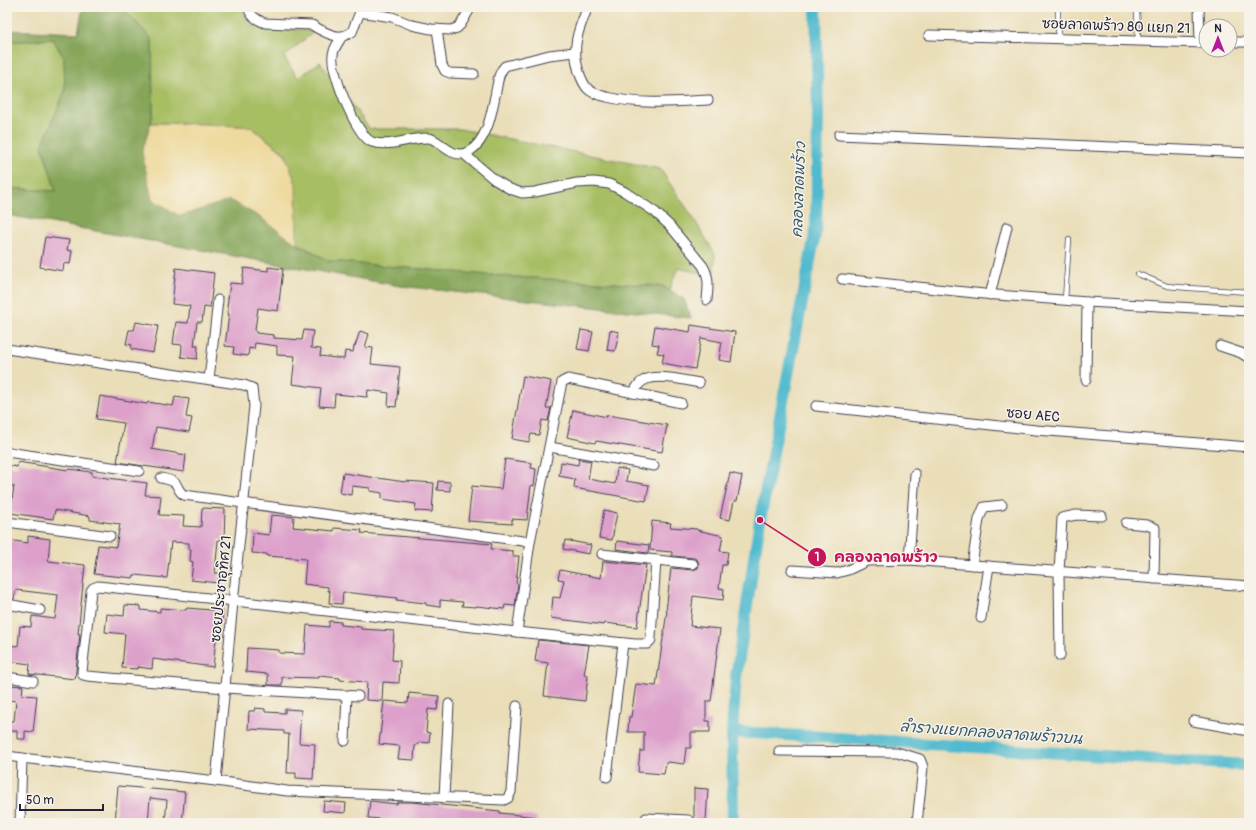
<svg xmlns="http://www.w3.org/2000/svg" width="1256" height="830" font-family="Pangolin,'Playpen Sans Thai',sans-serif">
	<style>
		.green { fill: #a7be63; stroke: #64704f }
		.forest { fill: #85a559; stroke: #54644a }
		.sand { fill: #eeda9e; stroke: #887e6c }
		.lines { fill: none; stroke-linecap: round; stroke-linejoin: round }
		.canal { stroke: #51bace; stroke-width: 12 }
		.building { fill: #dda0cb }
		.service-casing { stroke: #403e4e; stroke-width: 6 }
		.minor-casing { stroke: #403e4e; stroke-width: 11 }
		.service { stroke: #fff; stroke-width: 4.5 }
		.minor { stroke: #fff; stroke-width: 9 }
		.labels { text-anchor: middle; dominant-baseline: central; stroke-width: 3; stroke-linejoin: round; paint-order: stroke }
		.street-label { font-size: 14px; fill: #22223b; stroke: #f7f3e8 }
		.water-label { font-size: 15px; font-style: italic; fill: #32576e; stroke: #f7f3e8 }
		.leader { fill: none; stroke: #c2185b; stroke-width: 1.5 }
		.callout-dot { fill: #c2185b; stroke: #f7f3e8; stroke-width: 1.5 }
		.mark-label { font-size: 12px; text-anchor: middle; font-weight: bold; fill: #fff }
		.callout-label { font-size: 15px; text-anchor: middle; font-weight: bold; fill: #c2185b; stroke: #f7f3e8; stroke-width: 3; stroke-linejoin: round; paint-order: stroke }
	</style>
	<rect width="100%" height="100%" fill="#f7f3e8"/>
	<filter id="ink" filterUnits="userSpaceOnUse"><feTurbulence type="fractalNoise" baseFrequency=".025" numOctaves="2"/><feDisplacementMap in="SourceGraphic" scale="8" xChannelSelector="R" yChannelSelector="G"/><feConvolveMatrix kernelMatrix="1 2 1 2 8 2 1 2 1" color-interpolation-filters="sRGB"/></filter>
	<filter id="wash" filterUnits="userSpaceOnUse"><feTurbulence type="fractalNoise" baseFrequency=".012" numOctaves="4" result="noise"/><feDisplacementMap in="SourceGraphic" scale="16" xChannelSelector="R" yChannelSelector="G"/><feGaussianBlur stdDeviation="0.9" result="paint"/><feColorMatrix in="noise" values="0 0 0 0 0 0 0 0 0 0 0 0 0 0 0 0 0 1.4 0 .05"/><feComposite in="paint" operator="in"/></filter>
	<g filter="url(#wash)">
		<rect width="100%" height="100%" fill="#eadeb9"/>
		<g class="green">
			<path d="M121,7H242L250,25L314,31L284,57L298,78L320,62L370,129H460L660,169L692,216L715,254L714,276L678,268L669,290L662,286L500,276L329,261L294,241L286,154L251,127L205,124L151,123L153,115L152,39Z"/>
			<path d="M53,39L64,58L65,91L42,146L56,191L7,188V42Z"/>
		</g>
		<path class="forest" d="M83,7H121L152,39L153,115L142,152L180,216L230,200L258,216L297,244L329,261L500,276L662,286L684,299L691,318L400,286L7,215V188L56,191L42,146L65,91L64,58L53,39L7,42V30L78,33Z"/>
		<path class="sand" d="M151,123L205,124L251,127L285,154L296,184L297,244L258,216L230,200L180,216L152,199L142,152Z"/>
		<g class="lines">
			<g class="canal">
				<path d="M732,732C904,740 1076,756 1249,765"/>
				<path d="M733,823L732,732L736,677L760,520L816,229L818,118L816,7"/>
			</g>
		</g>
		<g id="blocks">
			<g class="building">
				<path d="M45,237L69,240L67,250L72,251L70,264L64,263L63,271L40,267Z"/>
				<path d="M268,267L283,269L278,311L258,308L255,330L256,331V333L274,335V338L302,340L304,330L313,331L311,348L321,349L320,356L344,359L345,351L353,352L354,346H355L360,331L369,334L365,347L373,348L371,364L400,367L396,407L388,406L389,393L368,390L367,397L335,394L334,407L319,406L321,388L292,384L295,356L277,355V346L255,343L254,349L249,348L248,356L233,354L234,347L225,346L229,314H228V307H227L230,283L242,284L244,268L268,271Z"/>
				<path d="M176,268L214,273L210,308L204,307L202,322H197L194,346H198L197,359L181,357L182,345L173,344L176,322L188,323L190,306L172,304Z"/>
				<path d="M136,322L158,326L153,353L131,349L132,345L126,344L129,330H134Z"/>
				<path d="M691,325L735,332L731,362L719,360L722,342L701,338L695,369L662,363L664,354L657,353L659,345L652,344L655,326L690,332Z"/>
				<path d="M581,330L593,332L589,351L577,349Z"/>
				<path d="M610,330L619,332L615,351L607,350Z"/>
				<path d="M523,376L551,381L546,408H551L548,421L542,420L539,435L531,434L529,442L512,439Z"/>
				<path d="M100,396L147,404L148,402L173,406L175,397L189,399L186,417L192,418L189,432L156,427L152,449L186,455L184,472L117,462L124,423L96,419Z"/>
				<path d="M573,410L607,417V415L667,425L662,452L596,441L595,443L567,437Z"/>
				<path d="M505,459L532,463L531,468L536,469L534,486L531,485L527,520L512,519V524L468,521L472,486L501,489Z"/>
				<path d="M579,459L591,461L588,479L615,484L617,468L628,470L626,481L649,485L646,501L574,488L575,479L559,476L561,462L578,465Z"/>
				<path d="M18,462L68,470L69,469L92,472V476L147,483L145,495L161,496L159,515L184,516L183,526L201,527L202,508L225,509L224,540H218L215,573H219L218,583L191,580L193,562L190,561L191,549H189V543L171,542L167,578L134,575L133,578L94,574L98,545L116,547L120,524L90,520V516L55,510L53,519L10,513L14,486L7,485V465L17,467Z"/>
				<path d="M343,473L405,482V481L434,483L432,512L415,511L416,504L382,499V493L370,491V488L352,486L351,495L340,493Z"/>
				<path d="M730,473L742,476L737,501H734L730,520L720,518Z"/>
				<path d="M438,481L450,482V491L437,490Z"/>
				<path d="M604,510L617,513L612,540L599,538Z"/>
				<path d="M271,515L294,517L293,527L334,531V528L362,530L361,533L492,544L491,549L513,551V556H519L516,583L518,584L515,606L505,605L504,609L476,606V607L462,606L463,602L440,600V607L426,605V603L396,600L397,598L343,592L342,604L329,603L330,591H328V587L304,584L306,559L267,556V554L252,553L253,533L269,535Z"/>
				<path d="M652,521L671,523L670,527L697,529V530L723,536L720,551L728,552L726,565H722L719,588L724,589L723,600L693,596L690,626L720,629L711,701H706V721H710V732H691V748H686L684,764L668,762L666,763L664,774L638,772L640,751H644V732H628L629,717H631L636,684L656,686L667,611H666L671,568L693,570L698,568L699,564L697,559L694,558L672,556V552L650,550Z"/>
				<path d="M28,536L50,539L48,561L85,565L78,634H80L75,679L29,674L30,664L7,661V645L18,646L20,626L31,627L32,616L55,619L58,595L16,590L14,599L7,598V540L28,543Z"/>
				<path d="M565,540L591,545L589,554L563,549Z"/>
				<path d="M617,541L649,545L648,553L616,549Z"/>
				<path d="M603,561L646,565L637,627L605,623L604,625L551,618L553,597L560,598L564,580L558,579L560,570L601,578Z"/>
				<path d="M125,605L141,606V610L160,612V608L186,610L187,608L223,611L222,622L218,621L213,667L153,659L152,669L138,667V669L122,668L125,634L105,632L107,614L124,616Z"/>
				<path d="M329,621L341,622V625L361,627V629L394,631L392,660L400,661L399,683L383,682L382,701L366,700L367,682L340,680V678L319,676V678L282,677V685H268V674L246,672L247,648L279,650V653L305,654L307,625L329,627Z"/>
				<path d="M538,640L589,645L584,675H588L585,701L544,696L548,663L535,661Z"/>
				<path d="M9,685L23,686L22,695L37,696L33,732L25,731V739H17V731H7V721H14L16,701L8,700Z"/>
				<path d="M409,693L439,696L437,710L428,709L426,732L430,733L429,743L421,742L415,746L414,760L398,759L400,746L379,744L384,701L408,703Z"/>
				<path d="M255,708L265,709V712L285,713V709L301,710L299,743L315,744L313,779L296,778V773H287L289,734H284V731L248,729L249,711H254Z"/>
				<path d="M118,786L185,792L182,823H165L167,800L150,798L148,823H115Z"/>
				<path d="M694,788L708,789L706,820H694Z"/>
				<path d="M324,801L346,803L345,813L323,811Z"/>
				<path d="M370,801L397,804V802H412L500,811V813L537,817L536,823H395L396,820L368,818Z"/>
			</g>
		</g>
	</g>
	<g filter="url(#ink)">
		<use href="#blocks" fill-opacity="0" stroke="#403e4e" stroke-width="1"/>
		<g class="lines">
			<defs>
				<g id="service">
					<path d="M1137,7L1138,41"/>
					<path d="M1058,39V7"/>
					<path d="M1138,274L1167,286L1189,288L1249,292"/>
					<path d="M1065,300L1069,240"/>
				</g>
				<g id="minor">
					<path d="M248,7C251,17 256,19 265,23L312,25C320,30 334,38 343,36C346,35 350,33 352,32L362,7"/>
					<path d="M588,7C578,30 571,47 579,72C581,78 583,84 588,89C593,94 600,95 607,97C641,105 674,102 708,100"/>
					<path d="M1199,7L1200,43"/>
					<path d="M360,12L392,17L412,25L431,29L451,30L457,28L461,24L471,7"/>
					<path d="M437,29L442,65L445,71L450,73L474,74"/>
					<path d="M929,35L1206,43"/>
					<path d="M342,36C339,42 333,49 333,55C330,71 357,137 372,142C390,148 410,137 429,138C440,139 452,162 470,151C488,139 492,111 496,91C498,82 498,73 505,66L549,55L575,52"/>
					<path d="M1230,42H1249"/>
					<path d="M839,135L1249,153"/>
					<path d="M464,154L495,180L510,189L522,193L535,192L577,183L594,182L609,184L625,192L655,212L670,226L703,266C710,278 708,288 707,300"/>
					<path d="M842,279L984,294L1087,302L1249,311"/>
					<path d="M990,295L1007,227"/>
					<path d="M1220,346L1241,353L1249,358"/>
					<path d="M7,349L244,385L252,388L254,406L233,602L216,781L22,758L20,823"/>
					<path d="M209,379L218,300"/>
					<path d="M1086,380L1087,302"/>
					<path d="M633,393C636,389 638,383 643,381C655,373 684,380 699,383"/>
					<path d="M816,406L1036,430L1249,447"/>
					<path d="M550,447L654,466"/>
					<path d="M7,452L139,471"/>
					<path d="M161,478C166,479 173,480 176,484C179,489 179,492 184,495L530,542"/>
					<path d="M7,522L110,536"/>
					<path d="M1126,523L1147,525L1155,528L1154,579"/>
					<path d="M602,554L693,564"/>
					<path d="M909,560L915,474"/>
					<path d="M972,565L979,519L984,507L1002,505"/>
					<path d="M792,570L837,573L848,570L867,561L909,560L1249,586"/>
					<path d="M7,604L40,610"/>
					<path d="M981,618L989,566"/>
					<path d="M517,632L635,644H647L651,640V637L656,560"/>
					<path d="M1060,656L1059,572L1062,518L1076,515L1102,516"/>
					<path d="M7,677L33,681"/>
					<path d="M358,696L225,688L87,676L83,675L82,672L91,591L93,588L98,586L517,632L530,542L562,382L568,379L681,403"/>
					<path d="M1193,721L1249,731"/>
					<path d="M345,741L347,695"/>
					<path d="M779,751L897,752L920,759L923,767L917,823"/>
					<path d="M7,756L22,758"/>
					<path d="M607,777L623,643"/>
					<path d="M216,781L287,791L504,800L508,798L511,792L517,706"/>
					<path d="M444,797L449,704"/>
					<path d="M646,818L688,820V823"/>
				</g>
			</defs>
			<use href="#service" class="service-casing"/>
			<use href="#minor" class="minor-casing"/>
			<use href="#service" class="service"/>
			<use href="#minor" class="minor"/>
		</g>
	</g>
	<g class="labels">
		<g class="street-label">
			<text transform="translate(1116 26) rotate(2)">ซอยลาดพร้าว 80 แยก 21</text>
			<text transform="translate(1033 415) rotate(5)">ซอย AEC</text>
			<text transform="translate(221 589) rotate(-84)">ซอยประชาอุทิศ 21</text>
		</g>
		<g class="water-label">
			<text transform="translate(799 190) rotate(-88)">คลองลาดพร้าว</text>
			<text transform="translate(991 733) rotate(4)">ลำรางแยกคลองลาดพร้าวบน</text>
		</g>
	</g>
	<path class="leader" d="M760 520L817 557"/>
	<g class="callout-dot">
		<circle cx="760" cy="520" r="4"/>
		<circle cx="817" cy="557" r="10"/>
	</g>
	<g class="mark-label">
		<text x="817" y="561">1</text>
	</g>
	<g class="callout-label">
		<text x="886" y="562">คลองลาดพร้าว</text>
	</g>
	<rect width="1256" height="830" fill="none" stroke="#f7f3e8" stroke-width="24"/>
	<g transform="translate(1218 38)"><circle r="19" fill="#f7f3e8" stroke="#a29fa3"/>
	<path d="M0-3L7 15L0 10L-7 15Z" fill="#b5179e"/>
	<text y="-6" font-size="11" font-weight="bold" text-anchor="middle" fill="#22223b">N</text>
	</g>
	<path d="M20 804v6h83v-6" fill="none" stroke="#22223b" stroke-width="2"/>
	<text x="26" y="804" font-size="12" fill="#22223b" stroke="#f7f3e8" stroke-width="3" paint-order="stroke">50 m</text>
</svg>
